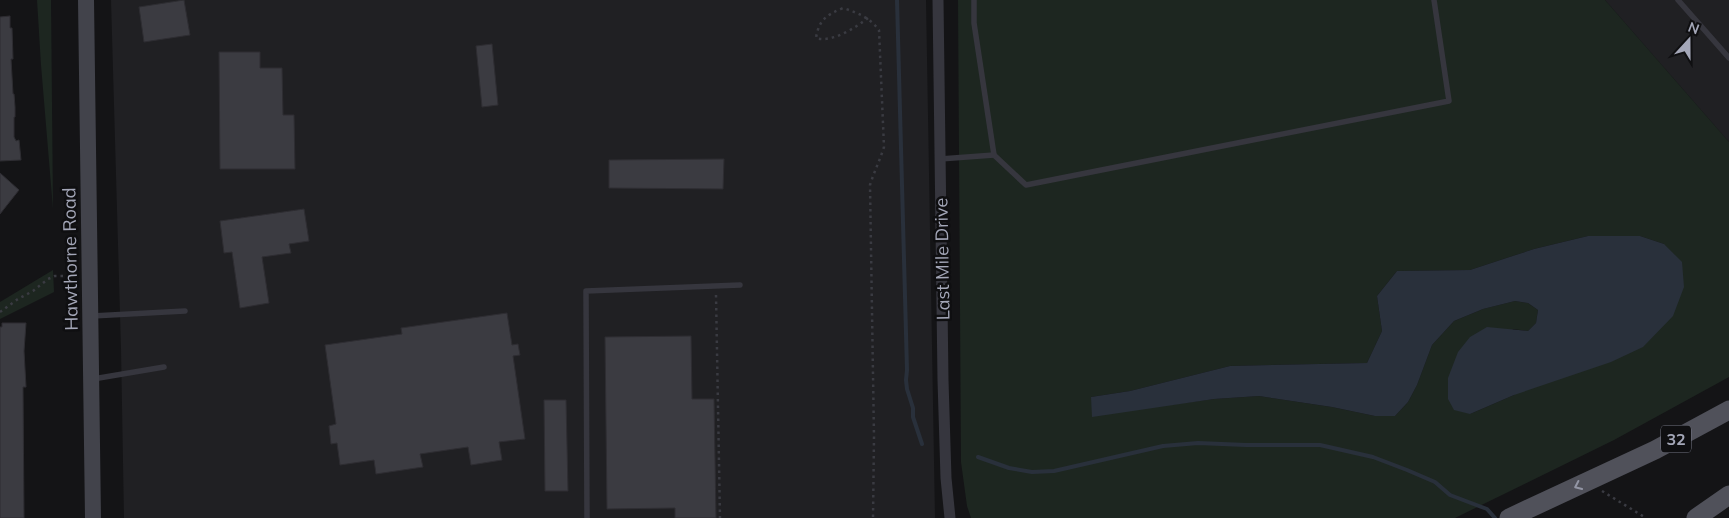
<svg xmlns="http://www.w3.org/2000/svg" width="1729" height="518" font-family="Mulish,sans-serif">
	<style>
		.built { fill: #202023 }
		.green { fill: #1d2620; fill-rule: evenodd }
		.water { fill: #29303b }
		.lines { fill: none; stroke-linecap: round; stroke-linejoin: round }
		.stream { stroke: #29303b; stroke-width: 4 }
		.building { fill: #3b3b41; stroke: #2e2d32 }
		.path { stroke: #3a3b42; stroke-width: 2.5; stroke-dasharray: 2.5 4; stroke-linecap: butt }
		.service { stroke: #36363e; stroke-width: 5.5 }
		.minor { stroke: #36363e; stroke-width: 11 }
		.secondary { stroke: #42434b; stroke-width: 16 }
		.primary { stroke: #50515a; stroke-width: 19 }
		.oneway { stroke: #9396a5 }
		.labels { text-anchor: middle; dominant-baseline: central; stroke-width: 5; stroke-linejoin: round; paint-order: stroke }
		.shield { fill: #0f0f11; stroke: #777986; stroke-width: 1 }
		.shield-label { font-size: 16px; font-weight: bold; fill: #a4a7b8 }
		.street-label { font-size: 18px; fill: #a4a7b8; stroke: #0f0f11 }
	</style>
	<rect width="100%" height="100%" fill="#141416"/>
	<g class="built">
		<path d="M111,0H926L935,518H124L121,349Z"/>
		<path d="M1605,0H1729V142Z"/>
	</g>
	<g class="green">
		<path d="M37,0H51L53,209L41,65Z"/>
		<path d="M958,0H1605L1729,142V377L1614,440L1455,518H971L967,506L961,462ZM1588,236H1640L1664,244L1514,395L1470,414L1513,329L1528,331L1536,323L1538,310L1528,303L1515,301L1483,309L1454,321L1432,345L1417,385L1408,402L1395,416H1375L1332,407L1259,396L1214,399L1169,405L1091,397L1130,391L1230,366L1367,363L1382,331L1377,296L1397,271L1470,270L1534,249Z"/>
		<path d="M53,270L54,292L0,319V302Z"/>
	</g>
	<path class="water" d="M1588,236H1640L1664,244L1682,262L1684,287L1673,316L1643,347L1611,362L1514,395L1470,414L1454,410L1448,399V378L1458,352L1470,337L1487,327L1528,331L1536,323L1538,310L1528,303L1515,301L1483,309L1454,321L1432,345L1417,385L1408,402L1395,416H1375L1332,407L1259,396L1214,399L1092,417L1091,397L1130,391L1230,366L1367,363L1382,331L1377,296L1397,271L1470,270L1534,249Z"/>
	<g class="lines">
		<g class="stream">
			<path d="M897,0L907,370L906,380L907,389L913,408V417L922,444"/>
			<path d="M978,457L1009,468L1032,472L1054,471L1163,446L1198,443L1246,445H1320L1373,457L1407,470L1435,482L1450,495L1487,509L1495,518"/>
		</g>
	</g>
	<g class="building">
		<path d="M184,0L190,35L144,42L139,7Z"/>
		<path d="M10,16V28H12L13,59H11L13,94H14L15,107V117H14V137L16,141L19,140L21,160L0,161V17Z"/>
		<path d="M492,44L498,105L482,107L476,46Z"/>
		<path d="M219,52H260V68H282L283,115H294L295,169H220Z"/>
		<path d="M724,159L723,189L609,188V160Z"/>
		<path d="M0,173L19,190L0,214Z"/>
		<path d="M304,209L309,241L289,244L291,253L262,257L269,303L240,308L232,252L224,253L220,221Z"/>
		<path d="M507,313L512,345L518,344L520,355L513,356L525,439L499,442L502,460L471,465L468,447L420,454L423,467L376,474L374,460L340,465L337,443L331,444L329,426L336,424L325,345L402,334L401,328Z"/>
		<path d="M2,323H26L24,351L26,387H23L24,518H0V327H2Z"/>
		<path d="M691,336L692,399H714L716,518H675V508L607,509L605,337Z"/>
		<path d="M544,400H566L568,491H545Z"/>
	</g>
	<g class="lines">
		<g class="path">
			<path d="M868,18C855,28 832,43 816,38C819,19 827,15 843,8C858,13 869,17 879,30L884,147C880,160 874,172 870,185L874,437L873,518"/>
			<path d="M716,295L720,518"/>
			<path d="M0,312L18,299L33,291L48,279L55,276H76"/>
			<path d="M1602,491L1646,518"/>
		</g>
		<g class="service">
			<path d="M1678,0L1729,58"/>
			<path d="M994,155L1026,185L1449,101L1434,0"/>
			<path d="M940,159L994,155L974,23V0"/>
			<path d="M92,316L185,311"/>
			<path d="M93,379L164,367"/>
			<path d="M587,518L586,291L740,285"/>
		</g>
		<path class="minor" d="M938,0L943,380L946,478L950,518"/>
		<path class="secondary" d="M86,0L93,518"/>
		<g class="primary">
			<path d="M1509,518L1655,450L1729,410"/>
			<path d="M1696,518L1729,495"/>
		</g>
	</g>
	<defs><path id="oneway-chevron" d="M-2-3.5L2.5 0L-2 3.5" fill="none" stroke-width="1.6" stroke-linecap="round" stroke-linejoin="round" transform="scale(1.25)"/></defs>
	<use class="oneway" href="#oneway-chevron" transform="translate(1578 486) rotate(155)"/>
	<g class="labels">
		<rect class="shield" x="1661" y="425.5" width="30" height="27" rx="4"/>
		<g class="shield-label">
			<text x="1676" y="439">32</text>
		</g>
		<g class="street-label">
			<text transform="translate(70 259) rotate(-91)">Hawthorne Road</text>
			<text transform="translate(942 259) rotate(-91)">Last Mile Drive</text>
		</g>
	</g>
	<g transform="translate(1689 40) rotate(21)" stroke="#0f0f11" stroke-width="4" paint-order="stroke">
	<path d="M0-4L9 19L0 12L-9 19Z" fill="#a4a7b8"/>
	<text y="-8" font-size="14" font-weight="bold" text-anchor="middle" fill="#a4a7b8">N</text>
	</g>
</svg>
